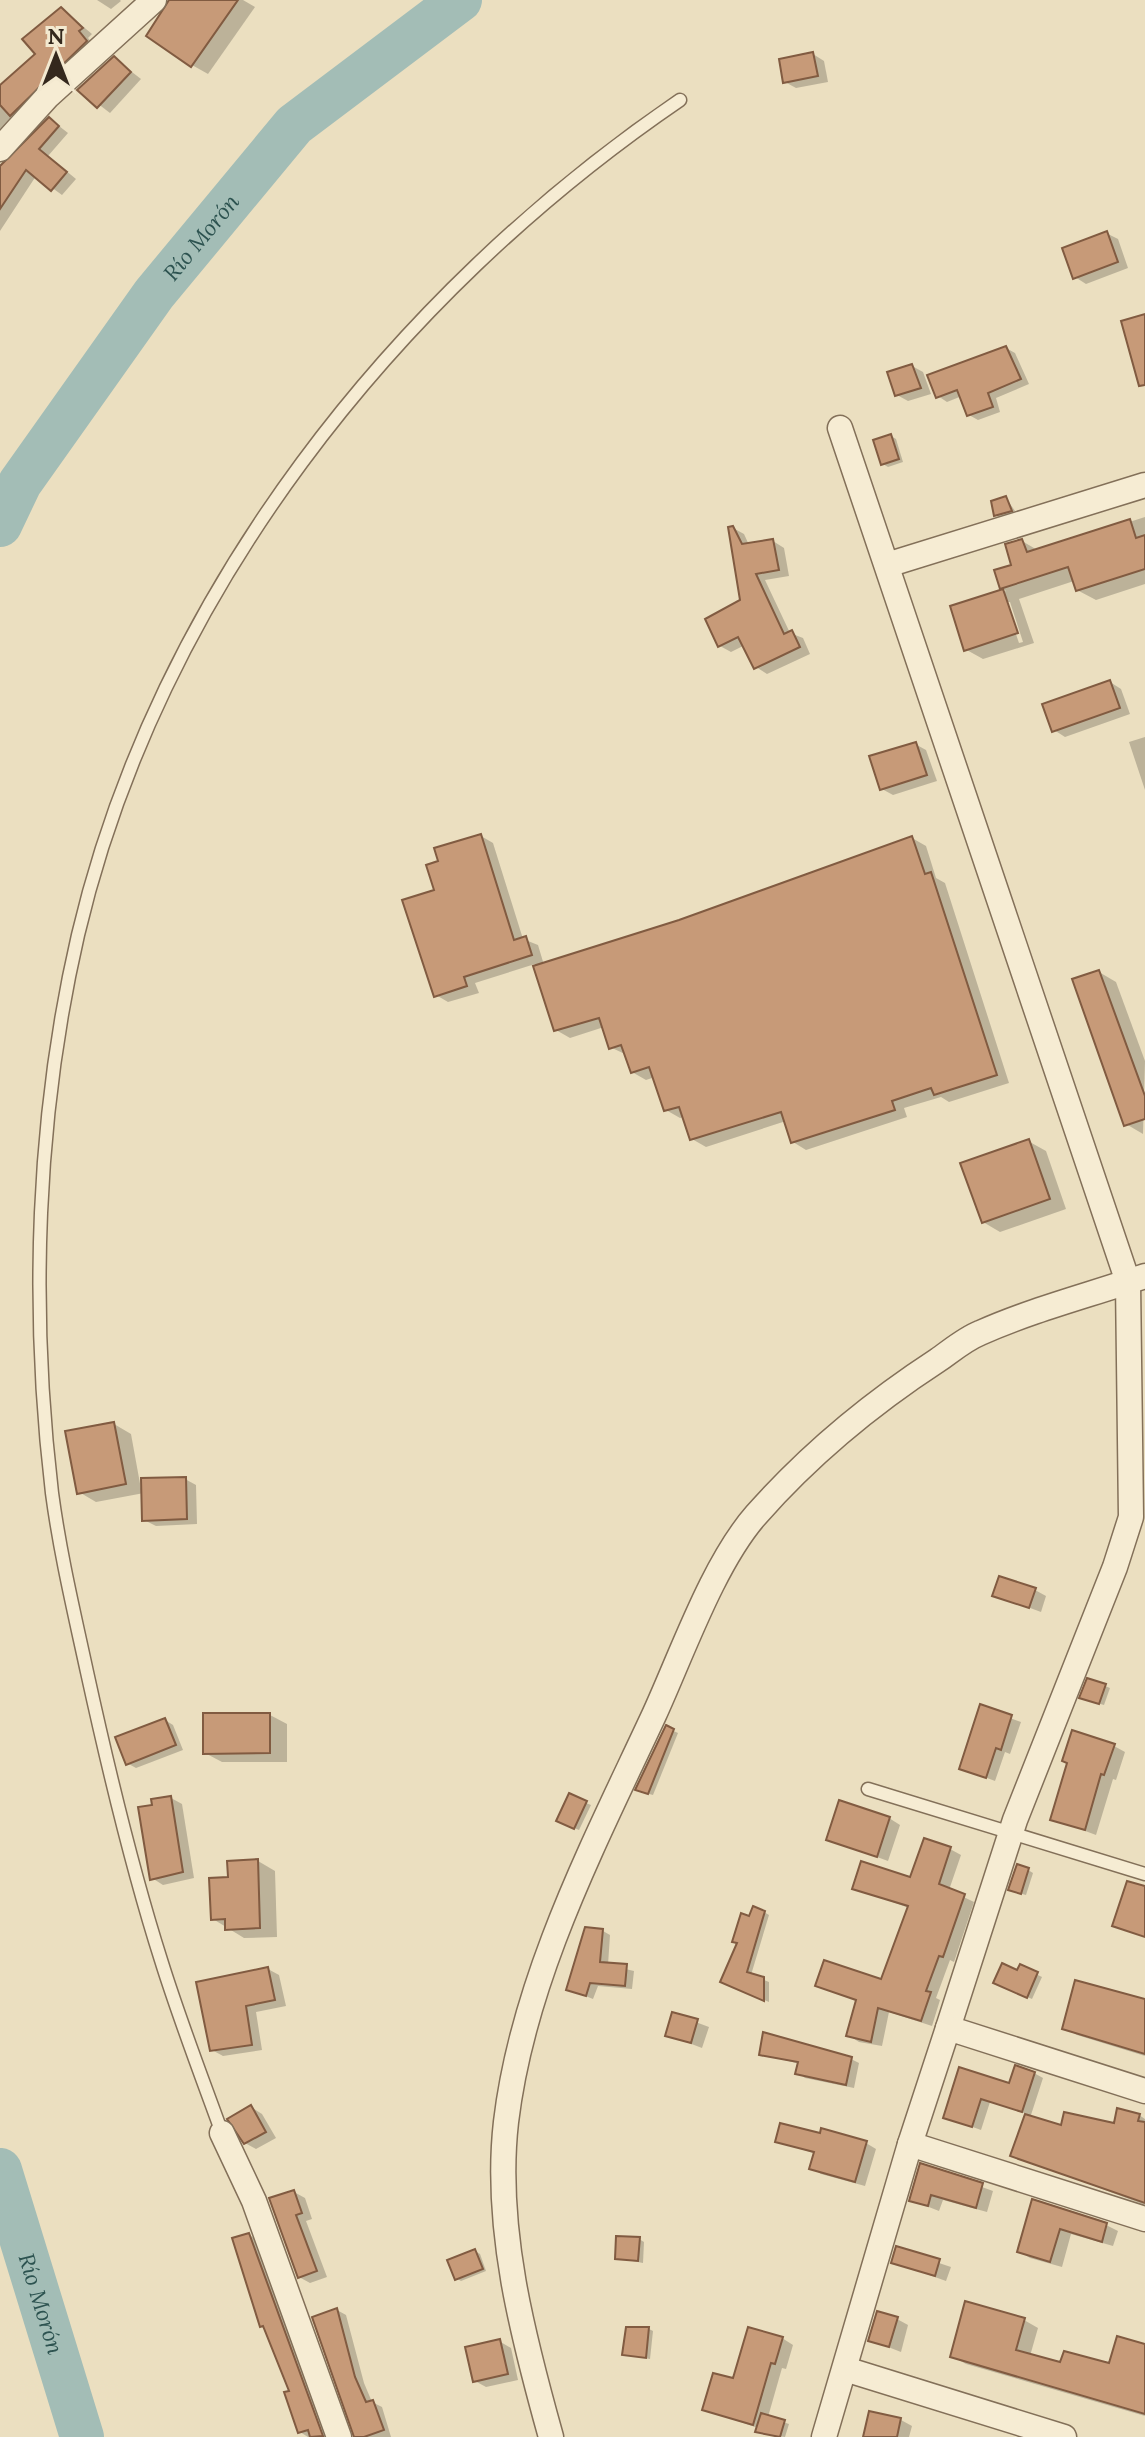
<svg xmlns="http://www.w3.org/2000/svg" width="1145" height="2437" font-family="Lora,serif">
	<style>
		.shadow { fill: #0003; fill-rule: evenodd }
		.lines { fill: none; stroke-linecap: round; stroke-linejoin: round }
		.river { stroke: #a3bdb6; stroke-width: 44 }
		.building { fill: #c79a78; stroke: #815b41; stroke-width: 2 }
		.lane-casing { stroke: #837059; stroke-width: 15 }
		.street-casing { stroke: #837059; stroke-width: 27 }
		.lane { stroke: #f6ecd3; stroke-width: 12 }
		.street { stroke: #f6ecd3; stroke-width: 24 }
		.labels { text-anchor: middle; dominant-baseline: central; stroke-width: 6; stroke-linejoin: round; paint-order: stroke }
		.water-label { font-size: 22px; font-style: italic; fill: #2d5350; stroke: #f3e9d0 }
	</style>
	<rect width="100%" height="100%" fill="#ebdfc0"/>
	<g class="shadow">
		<path d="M97,0H120L121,1L111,9Z"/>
		<path d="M170,0H243L255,7L208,74L192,65Z"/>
		<path d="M62,9L92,34L88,38L96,47L0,147V88L38,55Z"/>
		<path d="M813,54L824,61L828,82L796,88L785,82Z"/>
		<path d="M115,59L141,79L110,113L80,90Z"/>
		<path d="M50,119L68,133L48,156L76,179L62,195L36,176L0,231V164L6,165Z"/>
		<path d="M1106,233L1118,239L1128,268L1086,284L1075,277Z"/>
		<path d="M1006,348L1015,353L1029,384L996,398L1000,412L978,420L969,415L962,396L947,402L938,396Z"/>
		<path d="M912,366L923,372L931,394L908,401L897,395Z"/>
		<path d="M891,436L896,439L903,462L888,467L883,464Z"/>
		<path d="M1006,498L1015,511L1000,518L995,515L993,503Z"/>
		<path d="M1145,517V584L1096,600L1077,590L1074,581L1019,599L1034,643L983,659L965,649L952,607L1006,591L1002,588L1022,541L1039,551ZM1005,602H1010L1023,642L1019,643Z"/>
		<path d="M733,528L744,534L749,545L773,541L784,548L789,576L765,580L790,633L803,638L810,654L767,674L756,667L745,645L731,652L720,646L742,601Z"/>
		<path d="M1110,682L1121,689L1130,714L1065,737L1054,730Z"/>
		<path d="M1145,737V790L1129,742Z"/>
		<path d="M915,744L926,750L937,781L893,795L882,789Z"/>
		<path d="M481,836L493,843L523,939L538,945L544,965L680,922L912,838L926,846L936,878L945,883L1009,1083L949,1102L941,1097L904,1108L907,1117L806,1150L793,1142L786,1121L706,1147L692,1139L684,1117L680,1118L666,1110L655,1077L646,1080L632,1072L627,1055L610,1047L604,1027L570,1038L556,1030L535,964L475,983L479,993L448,1002L436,995V891L441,862Z"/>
		<path d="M1099,972L1116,982L1145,1061L1143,1134L1126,1124Z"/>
		<path d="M1028,1141L1046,1151L1066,1209L1000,1232L983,1222Z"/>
		<path d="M114,1424L131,1434L141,1489L185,1479L196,1485L197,1524L156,1526L144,1520V1493L96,1502L79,1492Z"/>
		<path d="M1035,1590L1046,1596L1041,1612L995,1595Z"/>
		<path d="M1105,1686L1110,1688L1104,1705L1086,1700Z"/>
		<path d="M981,1707L1021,1722L1010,1754L1005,1752L995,1781L961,1768Z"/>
		<path d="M270,1715L287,1724V1762H222L205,1753Z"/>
		<path d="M165,1720L173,1725L183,1750L136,1768L127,1763Z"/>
		<path d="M667,1728L678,1733L653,1795L642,1792Z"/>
		<path d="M1114,1746L1125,1752L1116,1780L1113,1779L1096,1835L1053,1819Z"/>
		<path d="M171,1798L182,1804L194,1878L163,1885L152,1878L155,1806Z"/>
		<path d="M586,1803L591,1805L579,1830L563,1823Z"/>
		<path d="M889,1818L900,1825L888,1861L828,1839Z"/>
		<path d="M950,1849L961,1855L949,1890L974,1902L954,1962L950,1960L936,1998L940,2000L932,2026L889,2012L882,2046L859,2042L848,2035L857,2001L817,1985L883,1982L909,1908L855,1888L912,1880Z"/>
		<path d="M258,1861L275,1871L277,1937L244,1938L213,1919L230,1879Z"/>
		<path d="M1028,1870L1033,1873L1026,1895L1015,1892Z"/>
		<path d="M764,1912L769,1915L751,1975L769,1982V2002L728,1984L750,1918Z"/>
		<path d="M603,1931L610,1935L608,1965L634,1971L632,1989L598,1986L593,1999L568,1989Z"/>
		<path d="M1021,1967L1042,1977L1032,1999L1000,1985Z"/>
		<path d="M268,1969L279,1975L286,2006L256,2012L262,2050L223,2056L212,2050Z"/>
		<path d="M1145,2002V2056L1077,2035L1064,2028Z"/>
		<path d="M674,2014L709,2027L702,2048L668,2035Z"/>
		<path d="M761,2054L851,2059L859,2063L854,2088L805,2078L798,2073L800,2064Z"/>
		<path d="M961,2070L1011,2085L1034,2073L1043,2078L1030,2118L1062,2127L1115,2126L1139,2115L1145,2119V2205L1012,2155L1027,2114L990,2102L981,2130L945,2117Z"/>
		<path d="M251,2107L262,2114L276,2138L256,2149L245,2143Z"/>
		<path d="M777,2141L866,2143L876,2149L865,2186L821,2174L812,2168L816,2154Z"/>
		<path d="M921,2165L993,2191L987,2212L943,2200L939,2211L911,2200Z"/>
		<path d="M294,2192L305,2198L312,2219L306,2221L327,2277L310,2283L299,2277Z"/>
		<path d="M1034,2201L1106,2225L1118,2231L1113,2246L1071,2234L1062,2267L1030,2258L1019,2251Z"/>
		<path d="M249,2235L258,2240L329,2437H308L300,2432L292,2392L266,2328L262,2326Z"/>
		<path d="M639,2239L644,2242L643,2263L617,2258Z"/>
		<path d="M897,2249L951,2267L946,2281L893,2262Z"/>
		<path d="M475,2251L480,2254L486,2271L461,2281L456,2278Z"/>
		<path d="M337,2310L346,2315L364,2383L372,2402L382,2407L391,2437H355Z"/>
		<path d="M897,2319L908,2325L901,2352L870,2340Z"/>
		<path d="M1024,2320L1038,2328L1030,2356L1062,2365L1111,2366L1145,2346V2416L966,2364L952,2356Z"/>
		<path d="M649,2329L653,2331L650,2359L624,2354Z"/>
		<path d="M782,2338L793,2345L786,2369L782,2368L768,2417L789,2424L785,2437L762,2434L758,2428L704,2409Z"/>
		<path d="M499,2341L511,2348L518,2380L486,2387L475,2381Z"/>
		<path d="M901,2420L912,2426L909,2437H865Z"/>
	</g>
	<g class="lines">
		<g class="river">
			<path id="s1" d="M0,525L20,483L154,294L294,125L460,0"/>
			<path id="s2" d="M0,2170L82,2437"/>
		</g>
	</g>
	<g class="building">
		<path d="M169,0H238L191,67L146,36Z"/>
		<path d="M61,7L83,28L79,31L87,41L10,116L0,105V85L35,54L22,39Z"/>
		<path d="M813,52L818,76L783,83L779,59Z"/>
		<path d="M114,56L131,72L97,108L77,90Z"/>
		<path d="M49,117L59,126L39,149L67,172L51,191L26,170L0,209V166Z"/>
		<path d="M1107,231L1118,262L1073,279L1062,248Z"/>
		<path d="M1145,314V385L1139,386L1121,321Z"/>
		<path d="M1006,346L1021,379L988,393L993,407L967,416L957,390L936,398L927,375Z"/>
		<path d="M912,364L921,388L895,396L887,372Z"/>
		<path d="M891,434L899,459L881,465L873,440Z"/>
		<path d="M1006,496L1012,511L994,516L991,501Z"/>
		<path d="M1130,519L1136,538L1145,535V569L1076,591L1068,567L1000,589L994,570L1011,565L1005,544L1022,539L1027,552Z"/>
		<path d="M733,526L742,544L773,539L779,570L756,574L784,634L792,630L800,647L754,669L738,637L718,647L705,619L740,600L728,527Z"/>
		<path d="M1003,589L1018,633L964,651L950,606Z"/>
		<path d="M1110,680L1120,708L1052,732L1042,704Z"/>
		<path d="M916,742L927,775L880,790L869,756Z"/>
		<path d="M481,834L514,940L526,936L532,955L464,977L467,986L434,997L402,900L434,890L426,865L438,861L434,848Z"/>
		<path d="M912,836L925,874L931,872L997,1075L934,1095L931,1088L892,1101L895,1110L791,1143L781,1112L690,1140L679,1107L664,1111L649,1067L631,1073L621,1045L609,1049L599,1018L554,1031L533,966L679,920Z"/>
		<path d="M1099,970L1145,1096V1119L1124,1126L1072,979Z"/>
		<path d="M1029,1139L1050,1199L982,1223L960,1163Z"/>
		<path d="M114,1422L126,1484L77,1494L65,1431Z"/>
		<path d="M186,1477L187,1519L142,1521L141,1478Z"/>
		<path d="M999,1576L1036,1588L1029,1608L992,1596Z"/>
		<path d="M1087,1678L1106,1684L1099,1704L1079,1698Z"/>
		<path d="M980,1704L1012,1715L1001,1750L996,1748L986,1778L959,1769Z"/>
		<path d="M203,1713H270V1753L203,1754Z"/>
		<path d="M165,1718L176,1745L126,1765L115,1737Z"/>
		<path d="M666,1725L674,1729L648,1794L635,1790Z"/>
		<path d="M1072,1730L1115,1744L1104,1775L1101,1774L1085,1830L1050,1820L1067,1763L1062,1761Z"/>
		<path d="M569,1793L587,1801L574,1829L556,1821Z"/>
		<path d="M171,1796L183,1872L150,1880L138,1807L152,1805L151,1799Z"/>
		<path d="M839,1800L890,1817L877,1857L826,1840Z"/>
		<path d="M924,1838L951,1847L939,1884L965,1894L943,1957L939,1956L926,1991L931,1992L921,2021L878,2008L871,2042L846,2036L856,2000L815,1986L824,1960L881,1979L908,1906L852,1889L861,1861L910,1877Z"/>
		<path d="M258,1859L260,1928L225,1930V1919L211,1920L209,1878L228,1877L227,1861Z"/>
		<path d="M1017,1864L1029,1868L1021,1894L1008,1890Z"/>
		<path d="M1127,1881L1145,1886V1937L1112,1926Z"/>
		<path d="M753,1906L765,1911L747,1972L764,1977V2001L720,1982L737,1943L732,1942L741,1913L749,1916Z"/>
		<path d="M585,1927L603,1929L600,1962L627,1964L625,1986L590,1983L586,1996L566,1990Z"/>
		<path d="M1002,1963L1017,1970L1020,1964L1038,1972L1027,1998L993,1983Z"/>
		<path d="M268,1967L275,2000L246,2006L252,2045L210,2051L196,1982Z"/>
		<path d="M1075,1980L1145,1999V2054L1062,2029Z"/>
		<path d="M672,2012L698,2019L691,2043L665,2036Z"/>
		<path d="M763,2032L852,2057L846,2085L795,2074L798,2062L759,2055Z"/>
		<path d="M1015,2065L1035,2072L1022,2112L981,2099L972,2127L943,2118L959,2067L1009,2083Z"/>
		<path d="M251,2105L266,2132L244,2144L227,2119Z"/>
		<path d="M1117,2108L1140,2114L1138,2121L1145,2122V2203L1010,2156L1025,2114L1061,2125L1064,2112L1114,2123Z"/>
		<path d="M780,2123L820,2133L821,2128L867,2141L855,2182L809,2169L814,2152L775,2142Z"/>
		<path d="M920,2163L983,2183L976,2208L931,2195L928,2206L909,2201Z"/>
		<path d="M294,2190L302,2213L296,2215L317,2271L298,2278L269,2198Z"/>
		<path d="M1032,2199L1107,2223L1102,2242L1060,2229L1050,2262L1017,2252Z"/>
		<path d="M249,2233L323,2436L310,2437L308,2430L298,2433L284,2392L289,2391L263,2326L260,2327L232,2238Z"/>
		<path d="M616,2236L640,2237L638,2261L615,2259Z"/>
		<path d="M896,2246L940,2259L935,2276L891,2263Z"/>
		<path d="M475,2249L483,2269L455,2280L447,2260Z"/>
		<path d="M965,2301L1025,2318L1016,2350L1060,2362L1064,2351L1109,2363L1117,2336L1145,2344V2414L950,2357Z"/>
		<path d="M337,2308L355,2377L366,2402L373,2400L384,2430L364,2437H354L312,2317Z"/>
		<path d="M877,2311L898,2317L889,2347L868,2341Z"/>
		<path d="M626,2327H649L646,2358L622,2355Z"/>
		<path d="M748,2327L783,2337L775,2364L771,2363L753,2425L702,2410L713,2373L733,2378Z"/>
		<path d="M500,2339L508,2374L473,2382L465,2347Z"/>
		<path d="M869,2411L901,2418L897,2437H863Z"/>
		<path d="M761,2413L785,2420L780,2437L755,2432Z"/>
	</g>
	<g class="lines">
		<defs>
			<g id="lane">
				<path d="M868,1789L1145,1874"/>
				<path d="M222,2133C201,2075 179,2018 161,1960C131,1866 108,1768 87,1672C74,1612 60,1553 52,1493C30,1308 36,1117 78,935C158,594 394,295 680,100"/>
			</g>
			<g id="street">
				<path d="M0,149L48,96L154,0"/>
				<path d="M840,428L1128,1282L1131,1517L1115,1567L1015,1820L948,2028"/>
				<path d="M887,565L1145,485"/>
				<path d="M222,2133L254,2201L339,2437"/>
				<path d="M910,2144L1145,2219"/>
				<path d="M845,2369L1064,2437"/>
				<path d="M551,2437C523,2337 494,2227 506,2122C523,1979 594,1844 654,1715C682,1654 713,1564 756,1515C808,1456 872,1403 938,1360C951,1351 965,1339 980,1333C1034,1309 1090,1295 1145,1276"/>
				<path d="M824,2437L910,2144L948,2028L1145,2091"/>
			</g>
		</defs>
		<use href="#lane" class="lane-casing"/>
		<use href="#street" class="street-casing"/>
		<use href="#lane" class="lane"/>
		<use href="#street" class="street"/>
	</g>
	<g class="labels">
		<g class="water-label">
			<text stroke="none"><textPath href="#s1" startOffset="352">Río Morón</textPath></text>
			<text stroke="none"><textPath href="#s2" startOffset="140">Río Morón</textPath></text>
		</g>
	</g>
	<g transform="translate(56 56)" stroke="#f3e9d0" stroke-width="6" paint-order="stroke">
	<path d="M0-6L14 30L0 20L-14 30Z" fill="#34281d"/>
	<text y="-12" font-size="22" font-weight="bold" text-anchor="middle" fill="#34281d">N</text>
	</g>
</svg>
